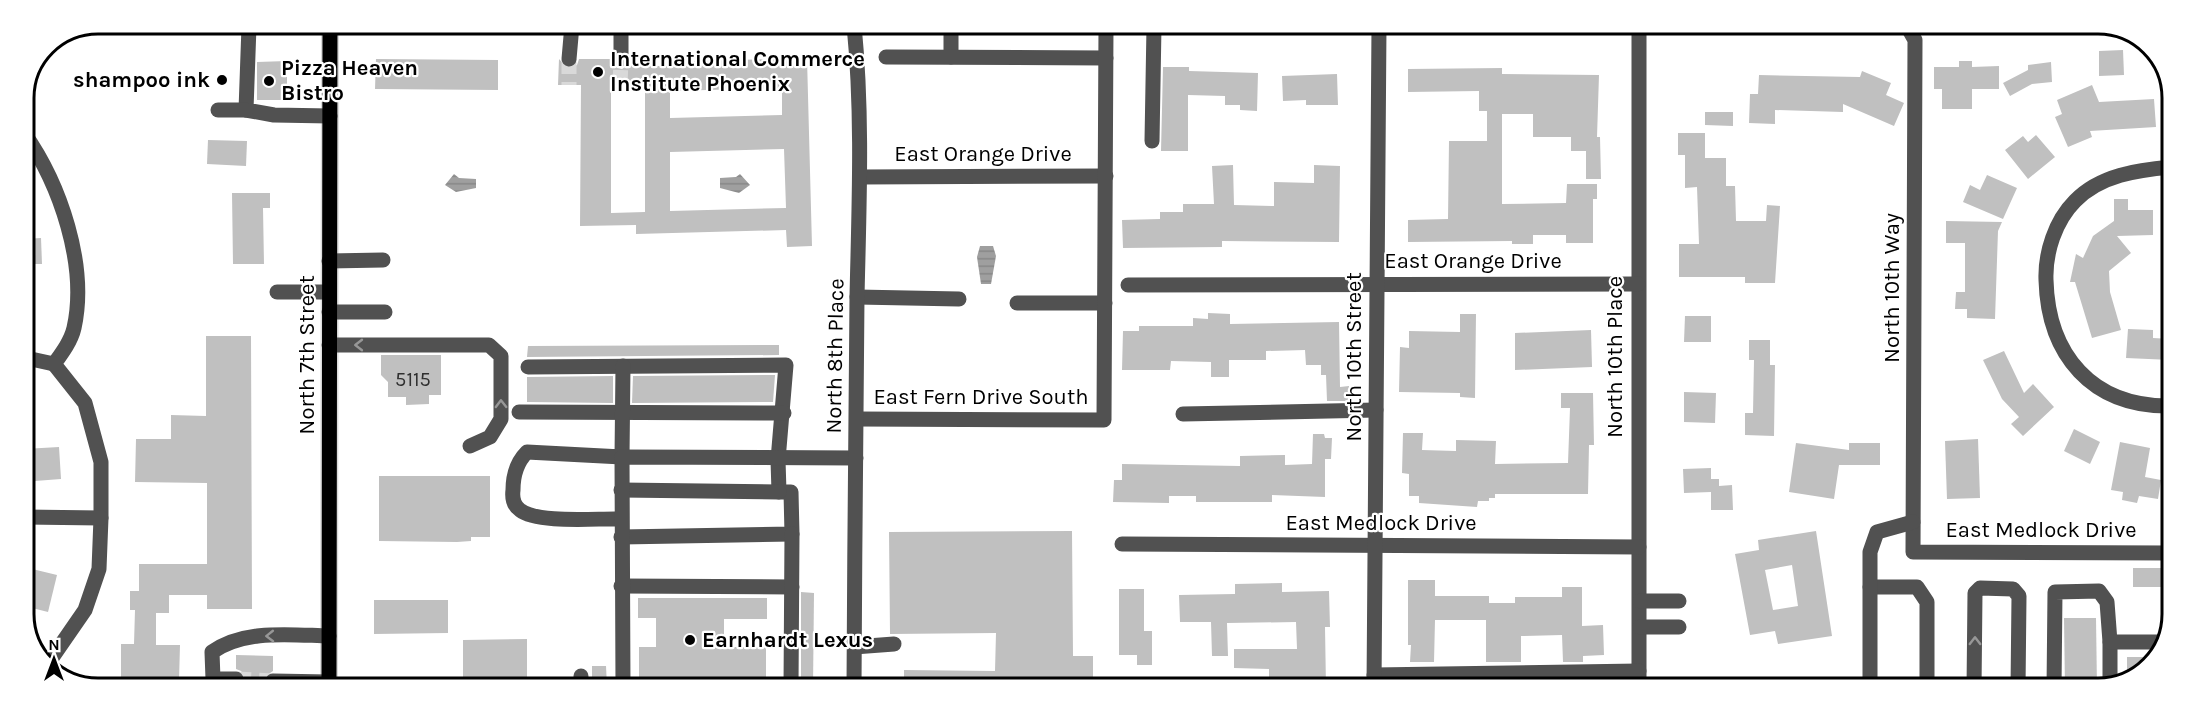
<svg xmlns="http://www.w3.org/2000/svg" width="2196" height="713" font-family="Karla,sans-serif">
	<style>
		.water { fill: url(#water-rules) }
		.building { fill: #c0c0c0; fill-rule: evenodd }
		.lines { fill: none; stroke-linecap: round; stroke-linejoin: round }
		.minor-tunnel { stroke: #d9d9d9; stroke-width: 15; stroke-dasharray: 15 8; stroke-linecap: butt }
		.major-casing { stroke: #dbdbdb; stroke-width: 18 }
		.minor { stroke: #515151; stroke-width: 15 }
		.major { stroke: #000; stroke-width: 15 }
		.oneway { stroke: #979797 }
		.poi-dot { fill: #000; stroke: #fff; stroke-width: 2 }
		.labels { text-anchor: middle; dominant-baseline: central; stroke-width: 4.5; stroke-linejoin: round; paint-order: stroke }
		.number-label { font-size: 20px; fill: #303030 }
		.poi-label { font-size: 22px; font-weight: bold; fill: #000; stroke: #fff; text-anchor: start }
		.street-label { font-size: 22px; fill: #000; stroke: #fff }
		.rim { fill: none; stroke: #000; stroke-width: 3 }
	</style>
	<defs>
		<pattern id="water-rules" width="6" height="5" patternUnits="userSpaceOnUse" patternTransform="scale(1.5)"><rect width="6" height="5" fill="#9f9f9f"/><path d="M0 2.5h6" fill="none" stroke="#878787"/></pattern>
	</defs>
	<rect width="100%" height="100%" fill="#fff"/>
	<g class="water">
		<path d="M454,174L459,178L476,179V188L456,192L445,185Z"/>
		<path d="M740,174L750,185L739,193L720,188V178L736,177Z"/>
		<path d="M980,246H993L996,256L991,284H981L977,257Z"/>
	</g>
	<g class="building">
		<path d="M2123,50L2124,75L2099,76V51Z"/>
		<path d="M807,58L812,246L787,247L786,230L636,234V225L580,226L581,85H558L559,59L568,69L577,65L579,59H611L616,67L622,69L629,64L631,59H634V66H695L694,61ZM611,85H645V212L611,213ZM782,88V115L670,118V91ZM784,149L786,208L670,211V152Z"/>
		<path d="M376,59L498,60V90L375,89Z"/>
		<path d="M287,61V100H257V62Z"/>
		<path d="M1959,61H1972V67L1999,66V89H1972V109H1942V89H1934V67H1959Z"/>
		<path d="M2051,62L2052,82L2032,84L2010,96L2003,83L2028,70V65Z"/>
		<path d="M1163,67H1189V71L1258,73L1257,111L1240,110V105H1225V96L1188,95V151H1161Z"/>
		<path d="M1502,68V74L1599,75L1597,137H1600L1601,179H1586V151H1571V137H1533V114H1502V204L1566,203L1567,184H1597V199H1593V243H1566V235H1533V244H1512V241L1408,242V220L1448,219L1449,141H1487V111H1479V91L1408,92V69Z"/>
		<path d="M1862,71L1891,83L1886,95L1904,103L1894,126L1843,104V112L1775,110V124L1749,123L1750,94H1758L1759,75L1860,77Z"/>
		<path d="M1337,74L1338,105H1306V100L1283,101L1282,76Z"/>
		<path d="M2092,85L2099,102L2154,99L2156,127L2090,131L2092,137L2068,147L2055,117L2062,114L2057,100Z"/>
		<path d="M1705,112H1733V126L1705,125Z"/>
		<path d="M1678,133H1705V158H1726V186H1735L1736,221H1766L1767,205L1780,206L1775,283H1745V277H1679V244H1699L1697,187L1685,188V155H1678Z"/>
		<path d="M2036,135L2055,157L2028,179L2005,150L2023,136L2028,142Z"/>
		<path d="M208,140L247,141L246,166L207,164Z"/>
		<path d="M1233,165L1234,205L1274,206V182L1314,183V165L1340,166L1339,242L1222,241V247L1123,248L1122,220L1160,219V212H1183V204H1214L1212,166Z"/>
		<path d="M1987,175L2017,188L2003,219L1963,202L1970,185L1980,190Z"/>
		<path d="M232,193H270V208H263L264,264H233Z"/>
		<path d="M2114,199H2128V210H2153V235L2117,236L2131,253L2109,271L2110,292L2121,330L2092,338L2075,282H2070L2076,254L2083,258L2093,236L2114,221Z"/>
		<path d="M1946,221L2002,222L1998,231L1995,319L1967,318V309H1955L1956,292H1965V243H1946Z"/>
		<path d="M41,238L42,264H24V239Z"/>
		<path d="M1208,313L1230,314V324L1339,322L1340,387L1349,386V401H1327L1326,375H1321V365H1306L1305,350L1266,351V360H1229V377H1211V362L1171,361L1170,370H1122L1123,331H1139V326H1193V318L1208,319Z"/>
		<path d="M1460,314H1476L1475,398L1460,397V393L1399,392L1400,347L1409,348V331L1460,332Z"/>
		<path d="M1685,316H1711V342H1684Z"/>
		<path d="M2128,329L2153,330V338L2171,339V360L2126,358Z"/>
		<path d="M1591,330L1592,367L1515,370V333Z"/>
		<path d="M206,336H251L252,609H207V595H169V613H156V645H180L179,681L121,679V644H134L135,610H130V591H139V564H207V483L135,482L136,439H171V415L206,416Z"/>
		<path d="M1749,340H1770V365H1775L1774,436L1745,435V413H1753L1754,360H1749Z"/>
		<path d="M779,345V355L527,357L528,346Z"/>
		<path d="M2004,351L2024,393L2033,384L2054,407L2023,436L2011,424L2019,417L2002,399L1983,360Z"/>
		<path d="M381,355H441V395H429V404L406,405V397H388V382L381,375Z"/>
		<path d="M775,375L773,402L632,403L633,376Z"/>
		<path d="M613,376V403L527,402V377Z"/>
		<path d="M1684,392L1716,393L1715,423L1684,422Z"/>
		<path d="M1561,393H1593L1594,445H1589L1588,494H1495V498H1489V501H1478L1477,507L1419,503V496H1409V474L1402,473L1403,433H1423L1422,450L1456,451V440L1496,441L1495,464L1568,463L1570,408H1561Z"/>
		<path d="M2074,429L2100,442L2090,464L2064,451Z"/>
		<path d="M1313,434H1324L1325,438H1332L1331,459H1325V497L1272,495V502H1196V496H1169V503L1113,502L1114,480H1122V464L1240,466V456L1285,455V465L1312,464Z"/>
		<path d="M1978,439L1980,498L1947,499L1945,441Z"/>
		<path d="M2120,442L2150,448L2145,477L2161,480L2158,499L2139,496L2137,503L2122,500L2123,492L2111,490Z"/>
		<path d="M1796,443L1849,450V443H1880V465H1839L1834,499L1789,492Z"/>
		<path d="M59,447L61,479L35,481V476L24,477V449Z"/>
		<path d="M1711,468V479H1719V486L1732,485L1733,510H1711V492L1684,493L1683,469Z"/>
		<path d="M379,476H490V537H471V541L457,542L379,541Z"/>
		<path d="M1072,531L1073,656H1093V688L904,687V670L995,671L996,633L890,634L889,532Z"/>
		<path d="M1816,531L1832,636L1778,644L1775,631L1750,635L1735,554L1759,550L1758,540ZM1792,565L1798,606L1773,610L1765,570Z"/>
		<path d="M24,567L57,575L48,612L24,606Z"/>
		<rect x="2133" y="568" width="37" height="19"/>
		<path d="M1408,580H1435V596H1489V603H1515V597H1562V587H1582V626L1603,625L1604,655L1583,656V662H1563L1562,635L1521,636V662H1486V620H1435L1434,662H1410L1411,645H1408Z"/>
		<path d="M1282,583V592L1329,591L1330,627H1325L1326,688H1269V669L1234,668V649H1297L1296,622L1227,623L1228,656H1212L1211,622H1180L1179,595L1235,594V584Z"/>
		<path d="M1119,589H1144V631H1152V665H1137V655H1119Z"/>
		<path d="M801,592L814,593L813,687H801Z"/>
		<path d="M638,598H767V619H724V647H766V687H639V647H656V618H638Z"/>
		<path d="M374,600H448V633L374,634Z"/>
		<path d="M2064,618H2096L2097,689H2065Z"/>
		<path d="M527,639V685L463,686V640Z"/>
		<path d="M236,655L273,656V671L264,677L265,687H242L246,678L241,671L236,669Z"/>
		<path d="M2127,657H2154L2143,673L2127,679Z"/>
		<path d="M592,666H606L607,687H592Z"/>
		<rect x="1564" y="682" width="20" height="6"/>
	</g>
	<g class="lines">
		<g class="minor-tunnel">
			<path d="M569,59V85"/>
			<path d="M620,85L621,59"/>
			<path d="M236,679L273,681"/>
		</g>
		<defs>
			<path id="major" d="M329,687L330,24"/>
		</defs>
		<use href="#major" class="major-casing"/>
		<g class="minor">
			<path d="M132,24L1172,25"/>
			<path d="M249,26L246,110L274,115L330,116"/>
			<path d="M621,26V59"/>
			<path d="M951,26V57"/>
			<path d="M1639,26V688"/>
			<path d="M1907,26L1915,40L1913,552L2170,553"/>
			<path d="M886,57L1106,58"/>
			<path d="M569,59L572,25"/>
			<path d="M218,110H246"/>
			<path d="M24,133C60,184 88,265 74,328C71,341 62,353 54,364L85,403L101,462V518L99,569L85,610L47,665"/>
			<path d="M1152,141L1154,26"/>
			<path d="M861,177L1106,176"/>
			<path d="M329,261L383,260"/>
			<path d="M1128,285L1638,284"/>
			<path d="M277,292H329"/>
			<path d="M857,297L959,299"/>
			<path d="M1017,303H1105"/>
			<path d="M329,312H385"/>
			<path d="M329,345H489L501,356V419L490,437L470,446"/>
			<path d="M24,355L31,359L54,364"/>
			<path d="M528,367L786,365L778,460L779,492H791L792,534L621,537"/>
			<path d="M2170,406C2092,407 2048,355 2046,280C2045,253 2055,221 2075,201C2100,175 2138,170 2171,167"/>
			<path d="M519,412L784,413"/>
			<path d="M1183,414L1376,410"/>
			<path d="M857,419L1104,420L1106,26"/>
			<path d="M621,490L779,492"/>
			<path d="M24,517L101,518"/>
			<path d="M621,519C599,518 537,524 520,510C513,505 512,498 513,490C513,475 517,462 527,452L622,457L623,366"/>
			<path d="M1122,544L1639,547"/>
			<path d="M621,586L792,587"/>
			<path d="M1870,587H1917L1927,602V689"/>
			<path d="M1640,601H1679"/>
			<path d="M1640,627H1679"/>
			<path d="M854,647L894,644"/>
			<path d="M1374,675L1639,671"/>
			<path d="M581,676V687"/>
			<path d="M236,679H213L212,652C245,629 290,635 329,636"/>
			<path d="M273,681L329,682"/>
			<path d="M2110,685V642"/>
			<path d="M623,687L622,457L856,458"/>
			<path d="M791,687L792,534"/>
			<path d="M854,687C855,557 855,427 857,297C859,206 863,116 854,25"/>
			<path d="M1374,688L1379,26"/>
			<path d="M1870,689V552L1877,532L1913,522"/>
			<path d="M1974,689L1975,593L1980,588L2013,589L2019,596L2018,689"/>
			<path d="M2054,689L2055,592L2099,591L2107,602L2110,642H2164"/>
		</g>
		<use href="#major" class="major"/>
	</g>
	<defs><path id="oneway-chevron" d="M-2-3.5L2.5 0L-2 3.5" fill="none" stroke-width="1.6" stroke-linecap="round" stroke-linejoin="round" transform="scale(1.5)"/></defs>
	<g class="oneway">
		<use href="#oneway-chevron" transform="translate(359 345) rotate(180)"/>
		<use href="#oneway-chevron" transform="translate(501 404) rotate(-91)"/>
		<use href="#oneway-chevron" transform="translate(270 636) rotate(179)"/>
		<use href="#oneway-chevron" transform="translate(1975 641) rotate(-90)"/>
	</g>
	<g class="poi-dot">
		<circle cx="598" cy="72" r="6"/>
		<circle cx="222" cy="80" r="6"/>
		<circle cx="269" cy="81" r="6"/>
		<circle cx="690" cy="640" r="6"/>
	</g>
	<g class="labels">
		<g class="number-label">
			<text x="413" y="379">5115</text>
		</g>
		<g class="poi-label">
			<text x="610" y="59">International Commerce<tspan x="610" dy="25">Institute Phoenix</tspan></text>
			<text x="281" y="68">Pizza Heaven<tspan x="281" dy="25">Bistro</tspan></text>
			<text x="210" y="80" text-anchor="end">shampoo ink</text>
			<text x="702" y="640">Earnhardt Lexus</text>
		</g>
		<g class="street-label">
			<text x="983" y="154">East Orange Drive</text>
			<text x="1473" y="261">East Orange Drive</text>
			<text transform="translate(1892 288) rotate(-90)">North 10th Way</text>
			<text transform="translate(307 355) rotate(-90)">North 7th Street</text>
			<text transform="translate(835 356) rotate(-89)">North 8th Place</text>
			<text transform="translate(1354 357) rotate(-90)">North 10th Street</text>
			<text transform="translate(1615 357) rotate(-90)">North 10th Place</text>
			<text x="981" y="397">East Fern Drive South</text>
			<text x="1381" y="523">East Medlock Drive</text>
			<text x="2041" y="530">East Medlock Drive</text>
		</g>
	</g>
	<path d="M0 0H2196V713H0ZM98 34H2098A64 64 0 0 1 2162 98V614A64 64 0 0 1 2098 678H98A64 64 0 0 1 34 614V98A64 64 0 0 1 98 34Z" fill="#fff" fill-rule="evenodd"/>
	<path class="rim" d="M98 34H2098A64 64 0 0 1 2162 98V614A64 64 0 0 1 2098 678H98A64 64 0 0 1 34 614V98A64 64 0 0 1 98 34Z"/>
	<g transform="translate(54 659)" stroke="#ffffff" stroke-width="4.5" paint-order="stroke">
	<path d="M0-4.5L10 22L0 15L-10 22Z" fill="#000000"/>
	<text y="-9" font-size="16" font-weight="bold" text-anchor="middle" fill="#000000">N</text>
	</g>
</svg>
